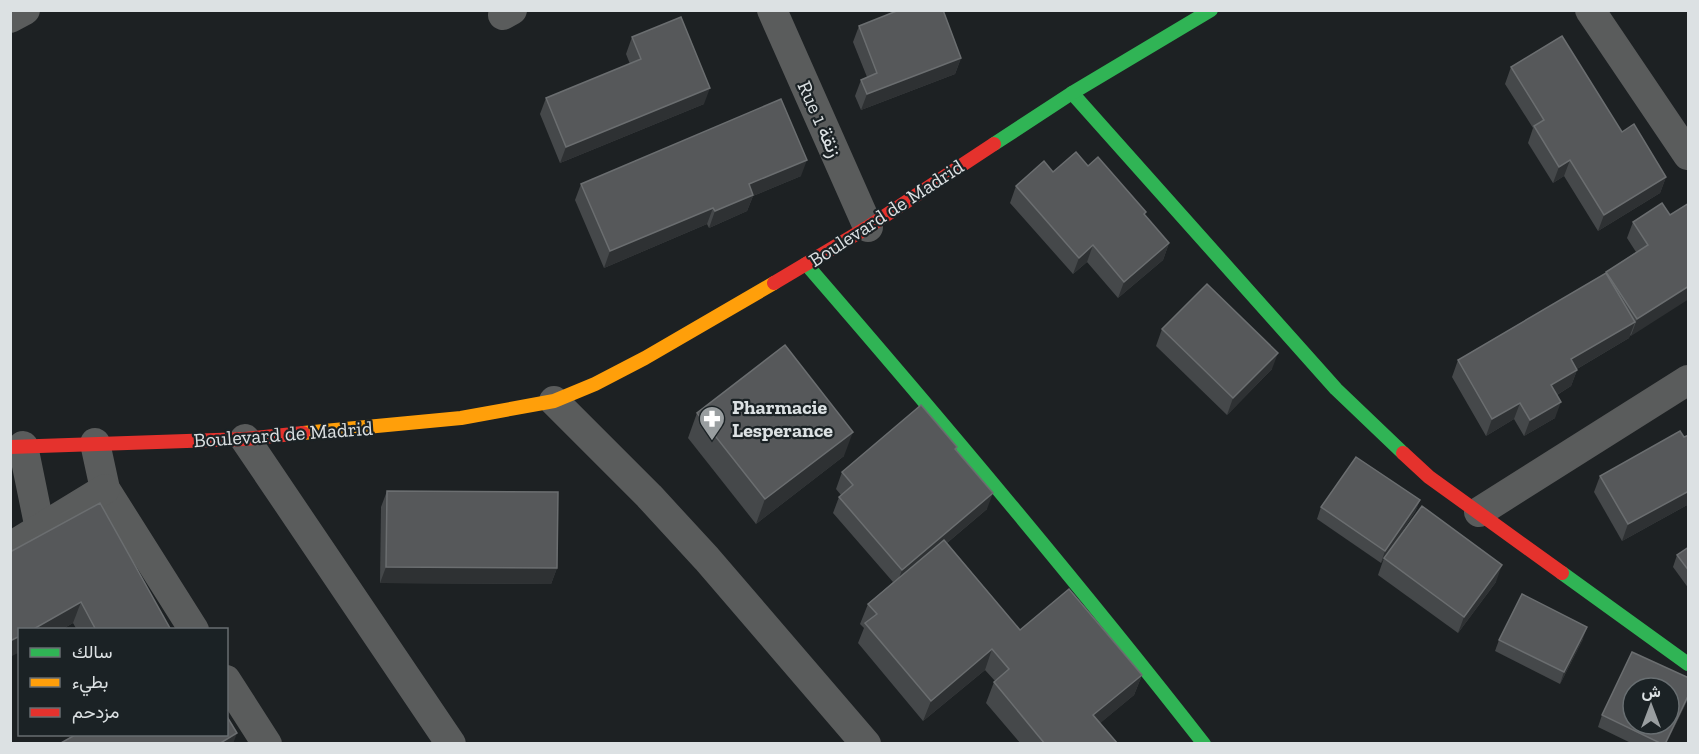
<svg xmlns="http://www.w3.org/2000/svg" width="1699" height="754" font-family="'Zilla Slab',Vazirmatn,serif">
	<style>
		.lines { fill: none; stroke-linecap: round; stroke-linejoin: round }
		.street { stroke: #5a5c5c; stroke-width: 30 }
		.fast { stroke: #30b455; stroke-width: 14 }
		.slow { stroke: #ff9f0a; stroke-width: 14 }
		.jam { stroke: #e5322d; stroke-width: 14 }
		.wall { fill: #45484a }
		.shaded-wall { fill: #2e3133 }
		.building { fill: #56585a; stroke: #6b6e70; stroke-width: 1.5; fill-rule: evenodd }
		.labels { text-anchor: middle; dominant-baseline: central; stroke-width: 4.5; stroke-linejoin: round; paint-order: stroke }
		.street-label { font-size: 20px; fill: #dce1e3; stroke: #1b2225 }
		.poi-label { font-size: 20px; font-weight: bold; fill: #dce1e3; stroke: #1b2225; text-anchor: start }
	</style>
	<rect width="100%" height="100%" fill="#1d2123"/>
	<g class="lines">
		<g class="street">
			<path d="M772,10L868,227"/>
			<path d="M1590,10L1688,155"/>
			<path d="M503,15L512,10"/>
			<path d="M10,18L25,10"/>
			<path d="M554,401L649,496L707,559L866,744"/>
			<path d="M245,439L451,744"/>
			<path d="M95,443L105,489L194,630"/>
			<path d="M23,446L40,529"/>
			<path d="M1479,512L1688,380"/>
			<path d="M10,547L105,489"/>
			<path d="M226,680L267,744"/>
		</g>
		<g class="fast">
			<path d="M1072,93L1336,389L1403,453"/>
			<path d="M994,144L1072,93L1211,10"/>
			<path d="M806,264C942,421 1076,580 1204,744"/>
			<path d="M1562,573L1688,664"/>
		</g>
		<path class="slow" d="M303,433L461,418L554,401L595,384L645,358L774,283"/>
		<g class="jam">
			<path d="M774,283L868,227L994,144"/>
			<path d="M10,447L245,439L303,433"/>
			<path d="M1403,453L1429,477L1562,573"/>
		</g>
	</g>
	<g class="wall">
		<path d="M859,26L961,58L955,74L861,110L855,96L861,80L867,77L853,42Z"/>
		<path d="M632,37L704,104L560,163L540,114L546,98L630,64L626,54Z"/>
		<path d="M1511,67L1622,132L1666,177L1660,193L1598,231L1564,176L1553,183L1528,143L1533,128L1505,84Z"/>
		<path d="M1088,166L1145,215L1169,243L1163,260L1118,298L1087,262L1073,274L1010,203L1016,186L1053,172Z"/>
		<path d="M801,176L753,196L747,211L709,228L707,224L604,268L575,200L581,184Z"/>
		<path d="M1689,203L1631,336L1630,335L1629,338L1577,369V370L1571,386L1557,395L1555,418L1524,436L1514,419L1486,436L1452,377L1458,360L1606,273V272L1636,252L1627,238L1633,222L1670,215Z"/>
		<path d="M1162,329L1272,369L1227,415L1156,346Z"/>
		<path d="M697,413L844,456L756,524L688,438Z"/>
		<path d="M1689,435V504L1622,541L1594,492L1600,476Z"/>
		<path d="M956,449L987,509L947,543L1020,630L1142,675L1134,695L1100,723L1118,744H1021L986,703L994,682L995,681L985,670L923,721L858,643L864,628L860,624L868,604L893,582L833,513L839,497L841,495L836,489L842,472Z"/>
		<path d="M387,491L557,568L551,584L380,583L381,507Z"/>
		<path d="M1420,500L1415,512L1381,563L1317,519L1321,507Z"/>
		<path d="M1689,547V589L1673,567L1677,555Z"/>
		<path d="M10,552L171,630H77L73,623L61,630H20Z"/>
		<path d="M1384,558L1496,582L1458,633L1378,575Z"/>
		<path d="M1583,639L1560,684L1495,651L1499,640Z"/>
		<path d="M1689,678V697L1666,744H1633L1598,727L1602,715Z"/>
	</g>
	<g class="shaded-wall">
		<path d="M961,58L955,74L861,110L867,94Z"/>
		<path d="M710,88L704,104L560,163L566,147Z"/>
		<path d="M807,160L801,176L753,196L747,211L709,228L715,211L749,184Z"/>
		<path d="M1570,160L1564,176L1553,183L1559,167Z"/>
		<path d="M1666,177L1660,193L1598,231L1604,215Z"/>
		<path d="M713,208L707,224L604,268L610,251Z"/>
		<path d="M1169,243L1163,260L1118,298L1124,282Z"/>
		<path d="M1093,245L1087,262L1073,274L1079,258Z"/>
		<path d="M1689,286V299L1631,336L1637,319Z"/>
		<path d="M1635,322L1629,338L1565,376L1571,359Z"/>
		<path d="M1278,353L1272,369L1227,415L1233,398Z"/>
		<path d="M1577,370L1571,386L1545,402L1551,385Z"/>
		<path d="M1561,402L1555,418L1524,436L1530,420Z"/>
		<path d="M1520,403L1514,419L1486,436L1492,419Z"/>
		<path d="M853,432L844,456L756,524L765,499Z"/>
		<path d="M1689,491V504L1622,541L1628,524Z"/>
		<path d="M993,493L987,509L896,586L902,570Z"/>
		<path d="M1420,500L1415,512L1381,563L1385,551Z"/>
		<path d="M1502,565L1496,582L1458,633L1464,617Z"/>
		<path d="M386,567L557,568L551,584L380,583Z"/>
		<path d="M81,602L73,623L61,630H32Z"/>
		<path d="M1587,627L1583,639L1560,684L1564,672Z"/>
		<path d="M20,636V652L10,657V641Z"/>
		<path d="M992,649L985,670L923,721L931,701Z"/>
		<path d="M1142,675L1134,695L1086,735L1093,715Z"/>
		<path d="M1689,694V697L1666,744H1665Z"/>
		<path d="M237,733L233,744H219Z"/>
	</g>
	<g class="building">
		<path d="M899,10H943L961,58L867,94L861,80L877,73L859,26Z"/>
		<path d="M681,17L710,88L566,147L546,98L641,59L632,37Z"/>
		<path d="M1562,36L1622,132L1634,124L1666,177L1604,215L1570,160L1559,167L1534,126L1544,120L1511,67Z"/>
		<path d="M781,99L807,160L749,184L753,195L715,211L713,208L610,251L581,184Z"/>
		<path d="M1076,152L1088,166L1098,157L1146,212L1144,214L1169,243L1124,282L1093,245L1079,258L1016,186L1044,161L1053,172Z"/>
		<path d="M1662,203L1670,215L1689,203V286L1637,319L1606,272L1648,245L1633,222Z"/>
		<path d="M1606,273L1635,322L1571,359L1577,370L1551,385L1561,402L1530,420L1520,403L1492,419L1458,360Z"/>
		<path d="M1207,284L1278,353L1233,398L1162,329Z"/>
		<path d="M785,345L853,432L765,499L697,413Z"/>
		<path d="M921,405L957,447L955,449L993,493L902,570L839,497L853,485L842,472Z"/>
		<path d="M1680,431L1684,437L1689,435V491L1628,524L1600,476Z"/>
		<path d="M1356,457L1420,500L1385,551L1321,507Z"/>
		<path d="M387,491L558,492L557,568L386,567Z"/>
		<path d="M100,503L171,630H96L81,602L32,630H20V636L10,641V552Z"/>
		<path d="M1422,506L1502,565L1464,617L1384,558Z"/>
		<path d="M944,540L1020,630L1069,589L1142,675L1093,715L1118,744H1045L994,682L1009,669L992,649L931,701L865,623L877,614L868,604Z"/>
		<path d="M1689,547V571L1677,555Z"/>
		<path d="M1522,594L1587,627L1564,672L1499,640Z"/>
		<path d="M1632,652L1689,678V694L1665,744H1662L1602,715ZM1633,688H1669V724H1633Z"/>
		<path d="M226,715L237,733L219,744H59L75,735H226Z"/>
	</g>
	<defs>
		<symbol id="pharmacy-pin" viewBox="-11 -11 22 30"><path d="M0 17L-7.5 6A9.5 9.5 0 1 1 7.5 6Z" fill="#999ea0" stroke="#1b2225"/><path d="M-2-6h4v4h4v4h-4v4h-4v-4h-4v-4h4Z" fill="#fff"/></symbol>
	</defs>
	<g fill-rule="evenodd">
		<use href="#pharmacy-pin" x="697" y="404" width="30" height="40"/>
	</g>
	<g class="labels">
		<g class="street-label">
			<text transform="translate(820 119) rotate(66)">Rue 1 زنقة</text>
			<text transform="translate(886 213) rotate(-33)">Boulevard de Madrid</text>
			<text transform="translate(283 434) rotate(-4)">Boulevard de Madrid</text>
		</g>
		<g class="poi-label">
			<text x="732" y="407">Pharmacie<tspan x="732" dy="23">Lesperance</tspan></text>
		</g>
	</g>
	<rect width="1699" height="754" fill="none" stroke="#dce1e3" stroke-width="24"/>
	<rect x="18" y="628" width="210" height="108" fill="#1b2225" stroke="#686e71" stroke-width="1.5"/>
	<rect x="30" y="648" width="30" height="9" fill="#30b455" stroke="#686e71" stroke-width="1.5"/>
	<text x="72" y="658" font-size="18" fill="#dce1e3">سالك</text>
	<rect x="30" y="678" width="30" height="9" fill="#ff9f0a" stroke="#686e71" stroke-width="1.5"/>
	<text x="72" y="688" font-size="18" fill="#dce1e3">بطيء</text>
	<rect x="30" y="708" width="30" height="9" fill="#e5322d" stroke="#686e71" stroke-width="1.5"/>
	<text x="72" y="718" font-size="18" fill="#dce1e3">مزدحم</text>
	<g transform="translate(1651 706)"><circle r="28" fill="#1b2225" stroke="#686e71" stroke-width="1.5"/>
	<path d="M0-4.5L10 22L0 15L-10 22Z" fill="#999ea0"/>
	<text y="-9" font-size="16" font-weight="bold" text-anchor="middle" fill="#dce1e3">ش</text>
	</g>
</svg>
